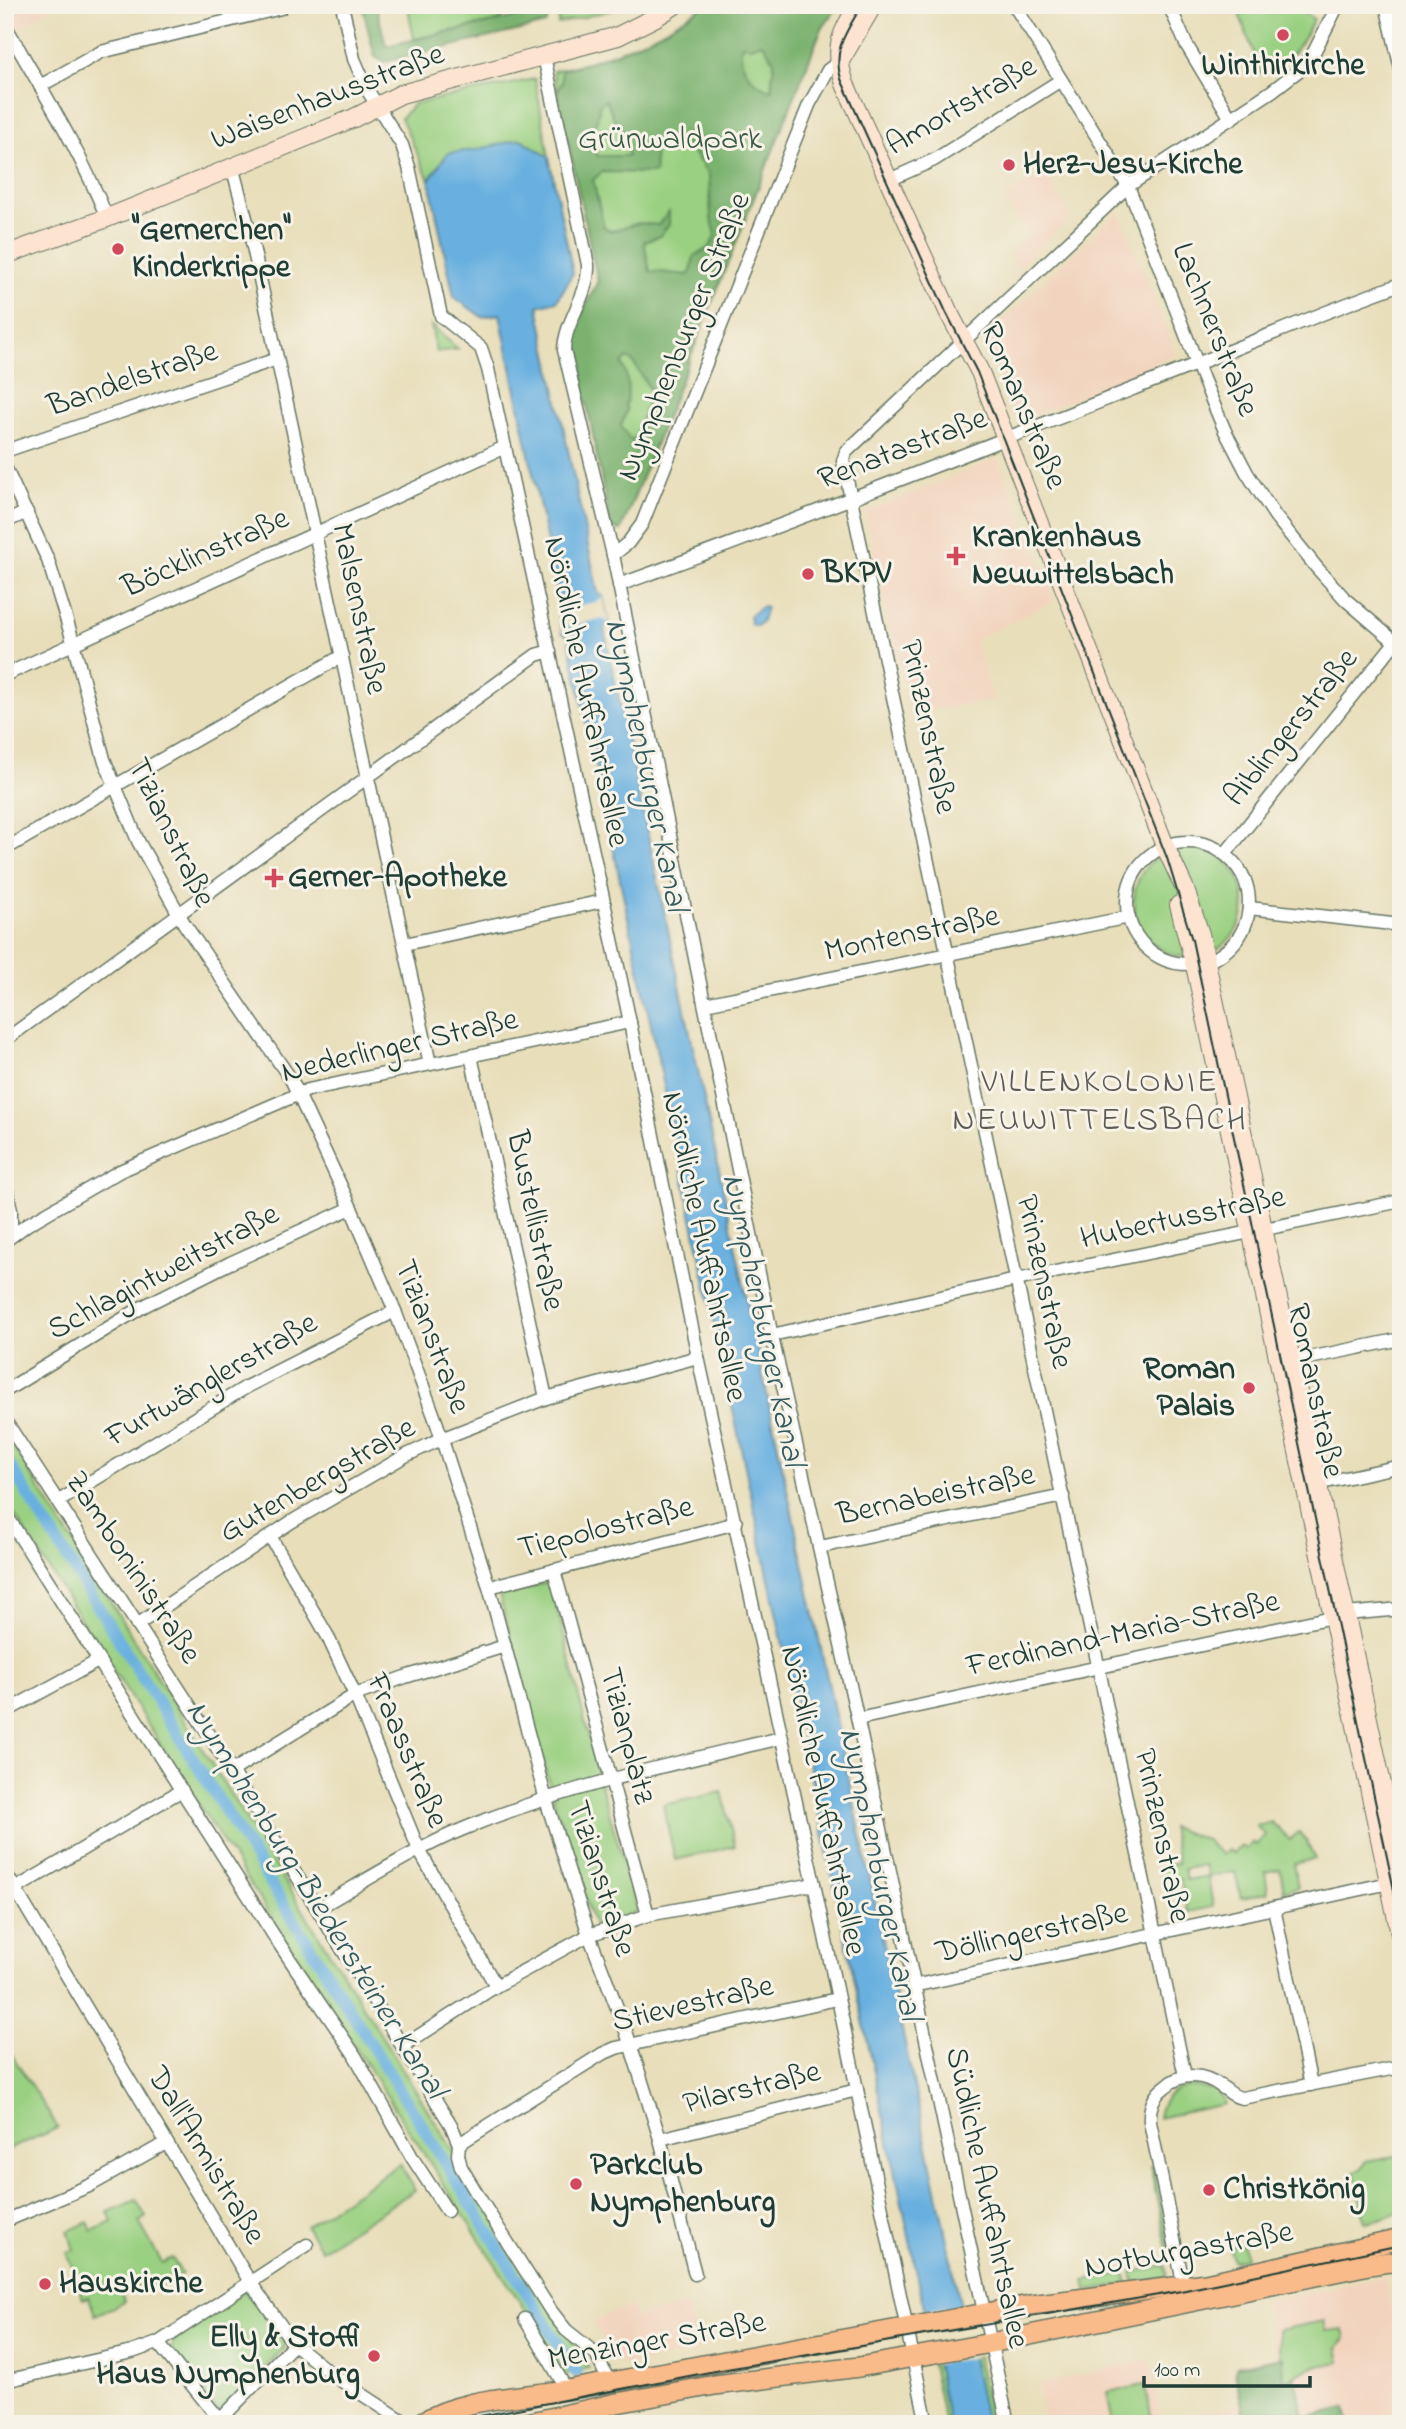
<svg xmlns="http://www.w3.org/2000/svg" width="1406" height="2429" font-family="'Indie Flower',sans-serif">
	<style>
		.built { fill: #f2d4be }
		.green { fill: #9ad081; stroke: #5c865a; stroke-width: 2; fill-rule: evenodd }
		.forest { fill: #7bb26f; stroke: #4d7852; stroke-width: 2; fill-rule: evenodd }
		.water { fill: #69b0e0; stroke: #44768a; stroke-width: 2 }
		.pier { fill: #e8deba }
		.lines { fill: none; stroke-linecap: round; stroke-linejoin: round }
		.canal { stroke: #69b0e0; stroke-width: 12 }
		.street-casing { stroke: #657563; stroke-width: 15 }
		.secondary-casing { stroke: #657563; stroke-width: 20 }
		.primary-casing { stroke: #657563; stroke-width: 22 }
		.street { stroke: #fff; stroke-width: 12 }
		.secondary { stroke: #fde4d1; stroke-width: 18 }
		.primary { stroke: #fabb8b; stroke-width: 19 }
		.tram { stroke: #1f3d34; stroke-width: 2 }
		.poi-dot { fill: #d1495b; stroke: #f7f3e8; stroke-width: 2.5 }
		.labels { text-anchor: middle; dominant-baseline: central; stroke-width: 6; stroke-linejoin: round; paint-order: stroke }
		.poi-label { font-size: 32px; font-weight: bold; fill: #1f3d34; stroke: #f7f3e8; text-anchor: start }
		.street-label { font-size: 32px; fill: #1f3d34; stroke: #f7f3e8 }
		.park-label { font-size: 32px; fill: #385a43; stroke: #f7f3e8 }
		.water-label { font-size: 33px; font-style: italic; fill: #325a5f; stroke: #f7f3e8 }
		.neighbourhood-label { font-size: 33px; letter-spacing: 2px; fill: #5e5b55; stroke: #f7f3e8 }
	</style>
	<rect width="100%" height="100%" fill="#f7f3e8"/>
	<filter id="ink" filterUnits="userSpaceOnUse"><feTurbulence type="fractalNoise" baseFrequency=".0143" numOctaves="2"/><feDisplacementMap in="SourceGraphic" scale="14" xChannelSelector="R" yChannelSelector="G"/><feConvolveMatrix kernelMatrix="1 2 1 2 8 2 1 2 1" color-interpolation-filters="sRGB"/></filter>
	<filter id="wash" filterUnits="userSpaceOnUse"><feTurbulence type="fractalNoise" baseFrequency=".00686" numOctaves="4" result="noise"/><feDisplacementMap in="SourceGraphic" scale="28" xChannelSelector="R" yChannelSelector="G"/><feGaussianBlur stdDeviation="1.57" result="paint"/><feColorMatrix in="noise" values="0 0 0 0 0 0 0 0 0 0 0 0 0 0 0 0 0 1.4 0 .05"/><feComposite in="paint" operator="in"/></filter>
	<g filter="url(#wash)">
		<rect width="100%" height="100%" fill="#e8deba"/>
		<g class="built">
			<path d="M5,5H55L19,28Z"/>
			<path d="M1044,172L1071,217L1019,267L1007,255L1028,235L1004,198Z"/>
			<path d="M1119,211L1176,355L1143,368L1135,375L1018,421L985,337Z"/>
			<path d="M998,459L1055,600L974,640L993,700L910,714L865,512Z"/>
			<path d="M1385,2277L1398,2339H1401V2424H1046L1038,2385L1150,2359L1160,2419L1239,2405L1232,2365L1275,2356L1265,2302Z"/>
			<path d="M687,2306L697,2352L626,2365L616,2361L594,2323L610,2313L633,2307L635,2317Z"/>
		</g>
		<g class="green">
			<path d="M423,5H500L502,20L414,39L408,8Z"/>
			<path d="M561,5H631L558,24Z"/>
			<path d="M705,5H839L821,30L621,530L611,528L573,332L598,281L553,71C612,58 655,38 705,5Z"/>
			<path d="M1236,5H1291L1314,19C1295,53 1297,55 1261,73Z"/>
			<path d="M535,79L549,157L521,139L476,150L448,153L429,180L401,118L414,104Z"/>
			<path d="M431,325L458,349L436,352Z"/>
			<circle cx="1189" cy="902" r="55"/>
			<path d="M5,1433L589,2368L563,2375L525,2310L199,1805L5,1500Z"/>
			<path d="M551,1582L598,1775L638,1911L595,1928L551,1791L499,1594Z"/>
			<path d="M722,1792L735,1846L675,1860L663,1805Z"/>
			<path d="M1271,1822L1290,1840L1298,1832L1306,1840L1315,1859L1293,1864L1298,1887L1284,1891L1280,1869L1265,1872L1268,1893L1241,1898L1235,1872L1208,1876L1213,1907L1188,1912L1180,1878L1163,1881L1160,1867L1178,1863L1171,1827L1206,1840L1222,1855L1228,1850L1233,1854L1241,1846L1245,1849L1253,1842L1256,1845L1265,1835L1256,1826ZM1205,1865L1208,1876L1186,1880L1184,1869Z"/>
			<path d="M5,2044L58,2128L5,2151Z"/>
			<path d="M1189,2086L1212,2089L1224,2099L1225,2104L1158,2118C1160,2099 1172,2090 1189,2086Z"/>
			<path d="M1401,2155V2211L1383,2219L1365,2223L1354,2171L1361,2169L1366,2161Z"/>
			<path d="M400,2164L415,2190L321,2250L306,2226Z"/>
			<path d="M1150,2166H1153L1172,2256L1169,2257Z"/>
			<path d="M136,2200L146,2217L139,2222L162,2263L172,2258L182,2274L147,2293L142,2284L121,2294L125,2302L95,2315L89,2297L83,2299L67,2252L74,2250L68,2231L88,2222L92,2231L112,2222L108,2212Z"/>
			<path d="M1243,2244L1246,2258L1233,2261L1230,2247Z"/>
			<path d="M1165,2265L1167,2277L1134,2283L1132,2272Z"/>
			<path d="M1126,2273L1128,2284L1087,2290L1085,2281Z"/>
			<path d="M244,2290L286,2342L284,2349L220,2414L170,2354L174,2341Z"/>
			<path d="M1324,2321L1326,2331L1343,2329L1345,2338L1338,2348L1341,2362L1312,2367L1284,2382L1278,2330Z"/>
			<path d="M977,2356L991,2424H986L972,2357Z"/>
			<path d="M937,2364L949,2424H945L932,2365Z"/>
			<path d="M1145,2385L1152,2420L1133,2424H1113L1107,2392Z"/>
		</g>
		<g class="forest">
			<path d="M362,5H376L386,46L524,15L534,5H553L546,24L384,62L375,57Z"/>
			<path d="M705,5H839L821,30L621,530L611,528L573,332L598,281L557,92L562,82L561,70C616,57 658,36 705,5ZM763,43L774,61L771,90C752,85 737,64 742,45L751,46ZM606,100L616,123L624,132L628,156H597L593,138L600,104ZM676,136L691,150L709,175L711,218L716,234L710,247L694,256L691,271L688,275L650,271L644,242L660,236L669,225V212L658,225L639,223L611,231L604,227L593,180L602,172L655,173L654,152L667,137ZM627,358L633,362L651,391L636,437L630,440L621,426L627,410L625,405C630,395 628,374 622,364Z"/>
			<path d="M1283,2357L1284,2382L1295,2376L1304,2417L1346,2408L1349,2424H1235L1244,2415L1235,2371L1237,2366Z"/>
		</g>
		<g class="water">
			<path d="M521,139L549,157L573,273L557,301L538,306L598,593L603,596L609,623L604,629L986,2424H949L568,636L562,633L556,604L559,600L500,314L482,317L454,297L429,180L448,153L476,150Z"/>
			<path d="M763,606L766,607L762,621L757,626L751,624L749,616Z"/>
		</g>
		<g class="pier">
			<path d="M603,596L609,623L603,619L567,626L562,633L556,604L563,609L600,601Z"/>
			<path d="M964,2304L975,2357L933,2365L922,2312Z"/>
		</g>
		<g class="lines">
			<path class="canal" d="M5,1458L576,2372"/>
		</g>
	</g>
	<g filter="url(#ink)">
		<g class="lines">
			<defs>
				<g id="street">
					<path d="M342,5L354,59L368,91L402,145L409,167L441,316L481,348L488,369L627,1008L698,1357L814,1884L927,2424"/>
					<path d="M1014,5L1128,186L1203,379L1225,431L1247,473L1275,516L1317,568L1346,600L1401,647"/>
					<path d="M1169,5L1186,44L1231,119"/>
					<path d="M1386,5L1401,69"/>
					<path d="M5,25C41,88 80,150 107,218"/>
					<path d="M544,56L588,265C589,296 565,320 564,350L613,555L772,1337L856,1712L1008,2424"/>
					<path d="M40,86L101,52L281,8"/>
					<path d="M232,166L250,233L430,1064"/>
					<path d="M889,180L934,160L1061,80"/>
					<path d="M5,451L277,359"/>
					<path d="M5,467L48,560L70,631L104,759L138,841L185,925L292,1081L351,1208L395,1311L437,1424L489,1587L546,1800L589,1935L626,2031L660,2139L695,2274"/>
					<path d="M5,522L27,512"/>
					<path d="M613,555L628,543L642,524L809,105L828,70L840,61"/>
					<path d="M619,585C812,515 1002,440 1194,365C1263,338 1331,309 1401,284"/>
					<path d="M5,675L505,447"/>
					<circle cx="1188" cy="903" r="61"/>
					<path d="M5,849L342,656"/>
					<path d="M1225,854L1401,635"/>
					<path d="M1249,908L1401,925"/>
					<path d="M405,944L603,901"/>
					<path d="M705,1004L1129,917"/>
					<path d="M5,1040L536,655L550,651"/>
					<path d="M471,1056L546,1398"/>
					<path d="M5,1182L11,1210V1236"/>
					<path d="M5,1241L28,1224L120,1171L308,1090L630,1022"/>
					<path d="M772,1335L1016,1280L1401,1201"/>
					<path d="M1285,1363L1401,1339"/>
					<path d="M5,1391L144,1306L230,1263L351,1208"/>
					<path d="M5,1420L232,1771L451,2125L459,2144L458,2155L461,2167L480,2199L551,2311L566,2330L596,2354L609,2382"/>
					<path d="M1312,1485L1401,1466"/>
					<path d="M59,1501L248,1386L395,1311"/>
					<path d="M5,1513L276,1939L354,2054L413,2159L447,2211"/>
					<path d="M270,1536L327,1635L355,1695L419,1850L496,1986"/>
					<path d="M820,1547L1063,1496"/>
					<path d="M554,1570L648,1915"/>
					<path d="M489,1587L736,1523"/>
					<path d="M137,1625L291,1522L405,1456L441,1439L546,1398L698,1357"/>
					<path d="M5,1712L98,1661"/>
					<path d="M858,1719L1346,1614L1401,1609"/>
					<path d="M232,1771L355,1695L405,1677L505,1646"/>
					<path d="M5,1872L250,2282L294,2344L334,2376L408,2424"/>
					<path d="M5,1895L182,1790"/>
					<path d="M318,1908C367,1880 416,1848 468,1827C568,1786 676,1763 781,1738"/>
					<path d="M1274,1908L1311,2085"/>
					<path d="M913,1986L1380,1885L1389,1883L1393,1878"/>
					<path d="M403,2046L496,1986L589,1935L648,1915L814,1884"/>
					<path d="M1185,2076L843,461L846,452L1128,186L1272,91L1302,68L1314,52L1338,5"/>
					<path d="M660,2139L857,2090"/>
					<path d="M459,2144L602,2054L616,2048L837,1999"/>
					<path d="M5,2221L89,2186L166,2143"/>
					<path d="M1184,2287L1150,2122C1149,2107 1153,2096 1165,2087C1182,2072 1204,2073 1222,2087C1229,2091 1233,2097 1242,2098L1401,2067"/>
					<path d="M525,2319L567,2390"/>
					<path d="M158,2343L220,2420"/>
					<path d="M5,2381L132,2352L158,2343L307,2245"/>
					<path d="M216,2424L294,2344"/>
				</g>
				<g id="secondary">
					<path d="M858,5C840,37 833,47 845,84L948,311L980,372L1165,846L1184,887L1200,934L1401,1873"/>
					<path d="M840,61L873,5"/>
					<path d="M5,255L107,218L354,118L401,94L618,36L656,17L675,5"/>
					<path d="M1179,905L1196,970L1401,1938"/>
				</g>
				<g id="primary">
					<path d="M419,2424C464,2397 516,2398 567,2390L1030,2305L1206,2283L1401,2239"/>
					<path d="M523,2424L617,2403L715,2385L859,2367L991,2343L1369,2265L1389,2262L1401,2264"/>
				</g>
			</defs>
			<use href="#street" class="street-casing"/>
			<use href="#secondary" class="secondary-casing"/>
			<use href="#primary" class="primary-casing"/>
			<use href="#street" class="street"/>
			<use href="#secondary" class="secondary"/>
			<use href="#primary" class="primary"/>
			<g class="tram">
				<path d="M862,5C847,31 832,49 841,79L946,312L977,372L1167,858L1192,940L1401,1923"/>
				<path d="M450,2424L480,2416L715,2371L1176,2292L1401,2245"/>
			</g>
		</g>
	</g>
	<g class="poi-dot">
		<circle cx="1283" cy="35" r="7"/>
		<circle cx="1009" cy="165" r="7"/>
		<circle cx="118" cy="249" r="7"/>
		<path d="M952.5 545.5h7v7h7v7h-7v7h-7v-7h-7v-7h7z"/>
		<circle cx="808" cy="574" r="7"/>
		<path d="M270.5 867.5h7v7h7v7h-7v7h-7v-7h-7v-7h7z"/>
		<circle cx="1249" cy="1388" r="7"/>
		<circle cx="576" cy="2184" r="7"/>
		<circle cx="1209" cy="2190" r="7"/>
		<circle cx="45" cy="2284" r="7"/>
		<circle cx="374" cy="2356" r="7"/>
	</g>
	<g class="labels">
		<g class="poi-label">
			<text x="1283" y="66" text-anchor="middle">Winthirkirche</text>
			<text x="1023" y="165">Herz-Jesu-Kirche</text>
			<text x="132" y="231">"Gernerchen"<tspan x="132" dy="37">Kinderkrippe</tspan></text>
			<text x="972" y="538">Krankenhaus<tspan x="972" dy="37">Neuwittelsbach</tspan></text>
			<text x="822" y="574">BKPV</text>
			<text x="288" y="878">Gerner-Apotheke</text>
			<text x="1235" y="1370" text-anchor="end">Roman<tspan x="1235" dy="37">Palais</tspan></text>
			<text x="590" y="2166">Parkclub<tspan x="590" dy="37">Nymphenburg</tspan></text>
			<text x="1223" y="2190">Christkönig</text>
			<text x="59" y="2284">Hauskirche</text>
			<text x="360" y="2338" text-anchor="end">Elly &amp; Stoffl<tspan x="360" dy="37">Haus Nymphenburg</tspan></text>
		</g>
		<g class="street-label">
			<text transform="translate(328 98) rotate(-21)">Waisenhausstraße</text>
			<text transform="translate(962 107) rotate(-30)">Amortstraße</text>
			<text transform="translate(1214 330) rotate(68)">Lachnerstraße</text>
			<text transform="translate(685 337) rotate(-68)">Nymphenburger Straße</text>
			<text transform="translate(133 380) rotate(-19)">Bandelstraße</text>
			<text transform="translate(1022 406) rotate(67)">Romanstraße</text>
			<text transform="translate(903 450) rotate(-21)">Renatastraße</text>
			<text transform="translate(206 554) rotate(-24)">Böcklinstraße</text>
			<text transform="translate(358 609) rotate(78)">Malsenstraße</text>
			<text transform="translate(585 692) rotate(78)">Nördliche Auffahrtsallee</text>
			<text transform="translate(927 727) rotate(78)">Prinzenstraße</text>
			<text transform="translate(1292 728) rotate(-51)">Aiblingerstraße</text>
			<text transform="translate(170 833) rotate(64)">Tizianstraße</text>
			<text transform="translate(912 935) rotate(-12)">Montenstraße</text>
			<text transform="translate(400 1047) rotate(-13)">Nederlinger Straße</text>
			<text transform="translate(1183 1219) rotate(-12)">Hubertusstraße</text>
			<text transform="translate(534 1221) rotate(78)">Bustellistraße</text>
			<text transform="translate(703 1247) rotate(78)">Nördliche Auffahrtsallee</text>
			<text transform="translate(164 1273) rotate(-28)">Schlagintweitstraße</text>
			<text transform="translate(1043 1282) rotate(78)">Prinzenstraße</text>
			<text transform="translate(431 1337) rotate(69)">Tizianstraße</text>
			<text transform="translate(212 1381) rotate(-30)">Furtwänglerstraße</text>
			<text transform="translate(1314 1391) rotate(78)">Romanstraße</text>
			<text transform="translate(318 1481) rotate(-30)">Gutenbergstraße</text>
			<text transform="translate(936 1496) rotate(-12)">Bernabeistraße</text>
			<text transform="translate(606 1529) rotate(-14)">Tiepolostraße</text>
			<text transform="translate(132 1568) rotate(57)">Zamboninistraße</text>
			<text transform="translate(1123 1635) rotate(-12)">Ferdinand-Maria-Straße</text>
			<text transform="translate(626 1736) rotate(75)">Tizianplatz</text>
			<text transform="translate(406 1751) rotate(67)">Fraasstraße</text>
			<text transform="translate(822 1801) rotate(78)">Nördliche Auffahrtsallee</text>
			<text transform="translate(1161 1836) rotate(78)">Prinzenstraße</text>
			<text transform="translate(600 1879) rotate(72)">Tizianstraße</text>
			<text transform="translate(1032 1934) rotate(-12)">Döllingerstraße</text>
			<text transform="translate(693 2005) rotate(-13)">Stievestraße</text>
			<text transform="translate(752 2089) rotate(-14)">Pilarstraße</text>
			<text transform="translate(205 2156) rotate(59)">Dall'Armistraße</text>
			<text transform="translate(986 2198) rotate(78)">Südliche Auffahrtsallee</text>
			<text transform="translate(1189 2251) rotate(-10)">Notburgastraße</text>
			<text transform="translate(657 2342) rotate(-10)">Menzinger Straße</text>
		</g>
		<g class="park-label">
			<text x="670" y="140">Grünwaldpark</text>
		</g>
		<g class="water-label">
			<text transform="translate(645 765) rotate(78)">Nymphenburger Kanal</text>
			<text transform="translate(762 1320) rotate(78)">Nymphenburger Kanal</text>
			<text transform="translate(879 1874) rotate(78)">Nymphenburger Kanal</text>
			<text transform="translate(315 1900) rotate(58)">Nymphenburg-Biedersteiner Kanal</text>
		</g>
		<g class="neighbourhood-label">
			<text x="1100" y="1083">VILLENKOLONIE<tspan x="1100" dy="38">NEUWITTELSBACH</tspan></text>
		</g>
	</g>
	<rect width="1406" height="2429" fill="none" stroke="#f7f3e8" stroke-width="28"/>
	<path d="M1144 2376v10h166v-10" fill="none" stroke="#1f3d34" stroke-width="3.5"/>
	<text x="1154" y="2376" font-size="21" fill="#1f3d34" stroke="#f7f3e8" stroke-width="5" paint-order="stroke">100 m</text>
</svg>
